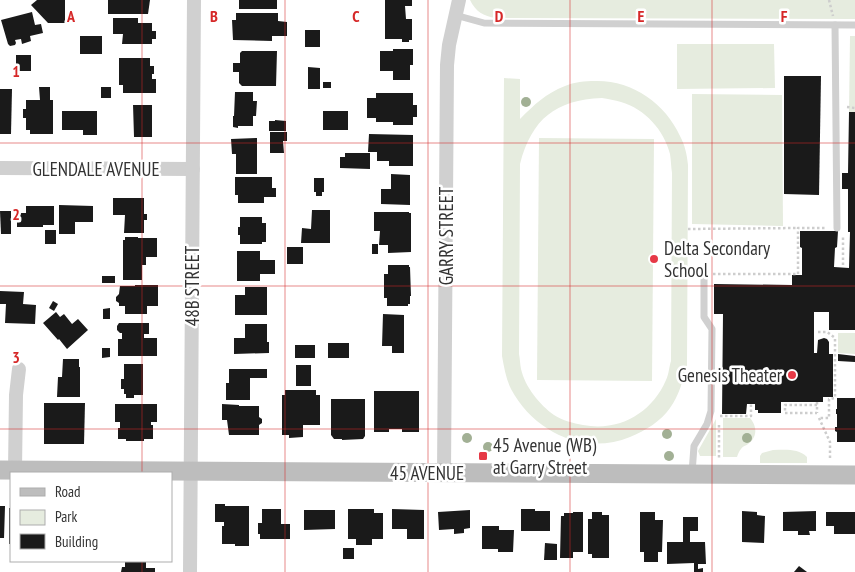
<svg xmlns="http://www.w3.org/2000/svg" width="855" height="572" font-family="'PT Sans Narrow',sans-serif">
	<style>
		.green { fill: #e6ecdf; fill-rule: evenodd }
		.building { fill: #1a1a1a }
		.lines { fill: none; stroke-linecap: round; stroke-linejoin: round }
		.path { stroke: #cdcdcd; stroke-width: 2.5; stroke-dasharray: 2.5 2.5; stroke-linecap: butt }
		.lane { stroke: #d0d0d0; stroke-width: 7 }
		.street { stroke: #d0d0d0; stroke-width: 14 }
		.secondary { stroke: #bdbdbd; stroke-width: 19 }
		.tree { fill: #a2b095 }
		.grid { fill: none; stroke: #d62828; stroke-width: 1; stroke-opacity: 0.55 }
		.poi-dot { fill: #e63946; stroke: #fff; stroke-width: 2 }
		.labels { text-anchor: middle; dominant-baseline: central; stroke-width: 5; stroke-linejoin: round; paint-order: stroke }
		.street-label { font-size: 19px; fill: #333; stroke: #fff }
		.poi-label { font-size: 19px; fill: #333; stroke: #fff; text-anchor: start }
		.grid-label { font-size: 16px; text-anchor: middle; font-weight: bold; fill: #d62828; stroke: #fff; stroke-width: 5; stroke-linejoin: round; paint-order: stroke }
	</style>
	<rect width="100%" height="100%" fill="#fff"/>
	<g class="green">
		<path d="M470,0H855V19L496,18C483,16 476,12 470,0Z"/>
		<path d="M850,36H855V112H849Z"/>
		<path d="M677,44H774L775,88L677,89Z"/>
		<path d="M504,78L520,79V119C535,104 545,94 565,86C574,82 585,81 595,81C632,80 665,103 680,136C685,145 687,155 688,165L687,365C683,380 679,396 670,408C661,421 645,431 630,437C584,456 534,432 511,389C506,379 504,367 502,356ZM602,98C608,99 615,100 621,102C645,109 664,130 670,154C671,160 671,167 672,173L671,361C669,367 669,374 666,380C652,413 619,432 583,425C573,423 563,421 554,415C540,405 525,387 521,369C520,364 520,359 519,354L520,164C532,119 555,100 602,98Z"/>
		<path d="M692,94L782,95L783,226L692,224Z"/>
		<path d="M539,138L654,139L652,381L537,380Z"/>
		<path d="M838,333H855V354L838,353Z"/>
		<path d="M723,418H750C757,426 758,437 748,444C744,447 744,445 741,449C739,451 738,454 737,457H723Z"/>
		<path d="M716,419V456H700L698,451Z"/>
		<path d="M773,450C785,450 798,448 807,457V463H760V456L762,453Z"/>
	</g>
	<g class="building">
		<path d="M37,0H65V23H48L31,5Z"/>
		<path d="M108,0H150L148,14H108Z"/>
		<rect x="239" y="0" width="38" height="9"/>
		<path d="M385,0H412V6H405L406,19H412V40H409V42H402V39H385Z"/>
		<path d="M32,12L35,25L41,24L43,33L30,36L31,41L22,44L21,39L15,40L16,43L15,45L10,46L8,44L1,20Z"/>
		<path d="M236,13H278V21L287,22V36H272V41L233,40L232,20H236Z"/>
		<path d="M113,18H138V23H152V31H156V39H152V44H122L123,34H113Z"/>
		<rect x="305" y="30" width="15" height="17"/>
		<rect x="80" y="36" width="22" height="18"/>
		<path d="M393,49H413V65H410V80H393V71H380V51H393Z"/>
		<path d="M242,51H277L276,86H242L239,83V72H233V63H240V53Z"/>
		<rect x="16" y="55" width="15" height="16"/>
		<path d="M119,58H150V66H154V74H152V79H156V93H123V85H119Z"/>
		<path d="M308,67L320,68V89H308Z"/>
		<path d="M784,76H821L819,195L784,194Z"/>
		<rect x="323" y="82" width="8" height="6"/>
		<path d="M39,87H50V100H53V134H30V130H26V118H23V109H26V100H40Z"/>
		<rect x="101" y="87" width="10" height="11"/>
		<path d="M0,89H12L11,134H0Z"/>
		<path d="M235,92H253V101H257L256,116H253V126H238V128L233,127V116H234Z"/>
		<path d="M376,93H413V105H417V117H413V125H393V122H376V118H367V98H376Z"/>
		<path d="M133,105H152V137H134Z"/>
		<path d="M62,111H97V135H83V130H62Z"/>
		<rect x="323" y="111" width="25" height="19"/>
		<path d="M849,112H855V330H829V312H814V353H817L818,340L824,338L827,339L829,342V354H833V397H823V402H781V413H758V410H755V404H747L746,414H722L723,314H714V284L792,285V275H802V248L800,247V231H838L837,247L835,248L834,267L849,268L850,232H848V189H842V173H848Z"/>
		<path d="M275,120L286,121V131H269V121H275Z"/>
		<path d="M270,132H287V141H283L284,153H270Z"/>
		<path d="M369,134L413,135V166H389V161H377V152H368Z"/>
		<path d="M257,138V174H236V154H232L231,139Z"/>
		<path d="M345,153H370V169L340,168V157H345Z"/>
		<path d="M391,174L410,175V205L381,204V189H391Z"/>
		<path d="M235,177H272V188H276V197H264V203H238V195H235Z"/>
		<path d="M314,178H324V192H322V196H316V192H314Z"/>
		<path d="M113,198H144V214H147V220H144V233H124L125,215H113Z"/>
		<path d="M59,205L93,206V222H75V234H59Z"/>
		<path d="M26,206H54V225H43V227H17V213H26Z"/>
		<path d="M312,210H330V243H301L302,228L311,229Z"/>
		<path d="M0,211H11V234H1Z"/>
		<path d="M374,212H409V213H411V252L388,253V245H379L380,231H374Z"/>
		<path d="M240,217H262V223H266V242H262V244H240V235H238V227H240Z"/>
		<rect x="45" y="230" width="11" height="14"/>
		<path d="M125,237H138V238H157V257H146V265H142V280H123V240H125Z"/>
		<rect x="372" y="244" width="6" height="10"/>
		<rect x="287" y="247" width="16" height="17"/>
		<path d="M237,251H260V260H275V274H260V281H237Z"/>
		<path d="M388,265H409V267H410L411,296H410V304H408V306H387V298H384V274H388Z"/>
		<rect x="102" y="276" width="13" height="7"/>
		<path d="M135,285H158V306H147V314H125V306H119V303L116,301V297L119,294L120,286H135Z"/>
		<path d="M245,287H267V315H235V295H245Z"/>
		<path d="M0,291L24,292L23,304L36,305L35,324L5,323L6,304H0Z"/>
		<path d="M53,301L58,304L54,311L49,308Z"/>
		<path d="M110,308V319H103V309Z"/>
		<path d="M56,312L60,317L64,314L72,324L78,319L88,330L67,349L59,339L58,340L43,323Z"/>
		<path d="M383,314L404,315V353H392V346H382Z"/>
		<path d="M119,323H149V334H144V338H157V356H118V339H122V333H120L117,330V326Z"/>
		<path d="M245,324H267V342H269V353L234,354V338H245Z"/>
		<rect x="328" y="343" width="21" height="15"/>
		<rect x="295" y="345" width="20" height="13"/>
		<path d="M102,348H110V357L102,358Z"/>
		<path d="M838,354L855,356V362L838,361Z"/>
		<path d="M63,359H79V367H80V397H57L58,377H62Z"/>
		<path d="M124,364H143V395H134V398H126V394H124V389H121V379H124Z"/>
		<rect x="296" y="365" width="15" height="21"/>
		<path d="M229,369H267V378H250V400H226V383H229Z"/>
		<path d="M285,390H316V395H320V425H303V437L289,438V435H282V395H285Z"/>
		<path d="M374,391H419V432H402V429H389V432H374Z"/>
		<path d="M837,398H855V442H837V432L835,431V427H837V414H836V409H837Z"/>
		<path d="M331,399H365V436L363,439L342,440V439H334L331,435Z"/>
		<path d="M44,403H85L84,444H44Z"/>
		<path d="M115,404H157V422H151V425H153V439H144V441H126V439H118V428H120V422H115Z"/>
		<path d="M222,404L239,405V406H259V417L262,419V423L259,425V435H229L227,420H222Z"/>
		<path d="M215,504H225V506H249V546H235V544H222V526H224V522H215Z"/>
		<path d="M0,506H5L4,538H0Z"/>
		<rect x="9" y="508" width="2" height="36"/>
		<path d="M262,509H281V524H290V539H260V534H258V523H262Z"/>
		<path d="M348,509H374V513H383V539H372V545H356V539H348Z"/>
		<path d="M392,509L424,510V539H407V529H392Z"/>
		<path d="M521,509H535V511H550V531H521Z"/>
		<path d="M304,510H335V529L304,530Z"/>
		<path d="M470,510V528L464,529V533L454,534V529L439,530L438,512Z"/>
		<path d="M742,511L757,512V515L765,516L764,543L742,542Z"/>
		<path d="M816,511V531H809L810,535H798V531H783V512Z"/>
		<path d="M573,512H583V552H573V558H560L561,516H564V513H573Z"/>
		<path d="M592,512H602V515H609V558H592V554H588V519H592Z"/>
		<path d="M640,512H655V520H663L662,552H658V562H644V552H640Z"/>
		<path d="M826,512H855V534H834V526H826Z"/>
		<path d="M683,517H698V531H690V542H705L706,564H698V569L703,568V572H694V563L667,564V542H683Z"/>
		<path d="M482,526H499V530H514L513,552H498V549H482Z"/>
		<path d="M545,543L557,544V560H544Z"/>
		<rect x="343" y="548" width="11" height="11"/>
		<path d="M125,561H146V568H155V572H121L122,567H125Z"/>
		<path d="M799,566L807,572H794Z"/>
	</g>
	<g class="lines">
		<g class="path">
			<path d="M829,0L833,16"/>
			<path d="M847,107L855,108"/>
			<path d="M688,229L798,228"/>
			<path d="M843,265V237"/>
			<path d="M713,274H798V228H826"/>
			<path d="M818,332H827L835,338V398L829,399V418H819"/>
			<path d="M817,402V413"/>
			<path d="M817,405H785V413H817"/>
			<path d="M720,416H751V404"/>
			<path d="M819,418L830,442V459"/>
			<path d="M719,425V458"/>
		</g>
		<g class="lane">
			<path d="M455,15L484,23L855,25"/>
			<path d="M835,25L837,228"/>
			<path d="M692,473L694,446L707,424L711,411L712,329L704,317V277"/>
		</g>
		<g class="street">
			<path d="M0,168L193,169"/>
			<path d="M15,470L16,395L19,369"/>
			<path d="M444,473L447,65L449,45L459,0"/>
			<path d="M190,572L194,0"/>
		</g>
		<path class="secondary" d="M0,470L855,475"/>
	</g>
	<g class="tree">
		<circle cx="526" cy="102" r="5"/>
		<circle cx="667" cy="434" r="5"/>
		<circle cx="467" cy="438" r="5"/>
		<circle cx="747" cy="438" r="5"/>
		<circle cx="488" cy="447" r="5"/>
		<circle cx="669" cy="456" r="5"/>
	</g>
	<path class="grid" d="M142,0V473M285,0V572M428,0V572M570,0V572M712,0V572M0,143H855M0,286H855M0,429H855M142,561V572"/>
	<g class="poi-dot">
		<circle cx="654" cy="259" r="5"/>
		<circle cx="792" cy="375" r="5"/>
		<rect x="478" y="451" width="10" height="10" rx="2.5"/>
	</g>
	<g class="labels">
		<g class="street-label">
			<text x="96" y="169">GLENDALE AVENUE</text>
			<text transform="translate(446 236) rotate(-90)">GARRY STREET</text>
			<text transform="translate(192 286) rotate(-90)">48B STREET</text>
			<text x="427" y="473">45 AVENUE</text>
		</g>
		<g class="poi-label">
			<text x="664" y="248">Delta Secondary<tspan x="664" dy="22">School</tspan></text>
			<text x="782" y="375" text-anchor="end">Genesis Theater</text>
			<text x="493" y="445">45 Avenue (WB)<tspan x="493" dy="22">at Garry Street</tspan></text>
		</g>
	</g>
	<g class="grid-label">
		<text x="71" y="22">A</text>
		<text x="214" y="22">B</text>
		<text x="356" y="22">C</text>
		<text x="499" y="22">D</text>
		<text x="641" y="22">E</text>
		<text x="784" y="22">F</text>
		<text x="16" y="77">1</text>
		<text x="16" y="220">2</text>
		<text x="16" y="363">3</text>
	</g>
	<rect x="10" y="472" width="162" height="90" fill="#ffffff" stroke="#adadad"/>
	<rect x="20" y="488" width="25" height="8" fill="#bdbdbd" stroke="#adadad"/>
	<text x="55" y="497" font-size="15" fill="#333333">Road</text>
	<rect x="20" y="510" width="25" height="15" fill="#e6ecdf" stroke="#adadad"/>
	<text x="55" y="522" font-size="15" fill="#333333">Park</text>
	<rect x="20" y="534" width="25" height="15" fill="#1a1a1a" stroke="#adadad"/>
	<text x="55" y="547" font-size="15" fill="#333333">Building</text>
</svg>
